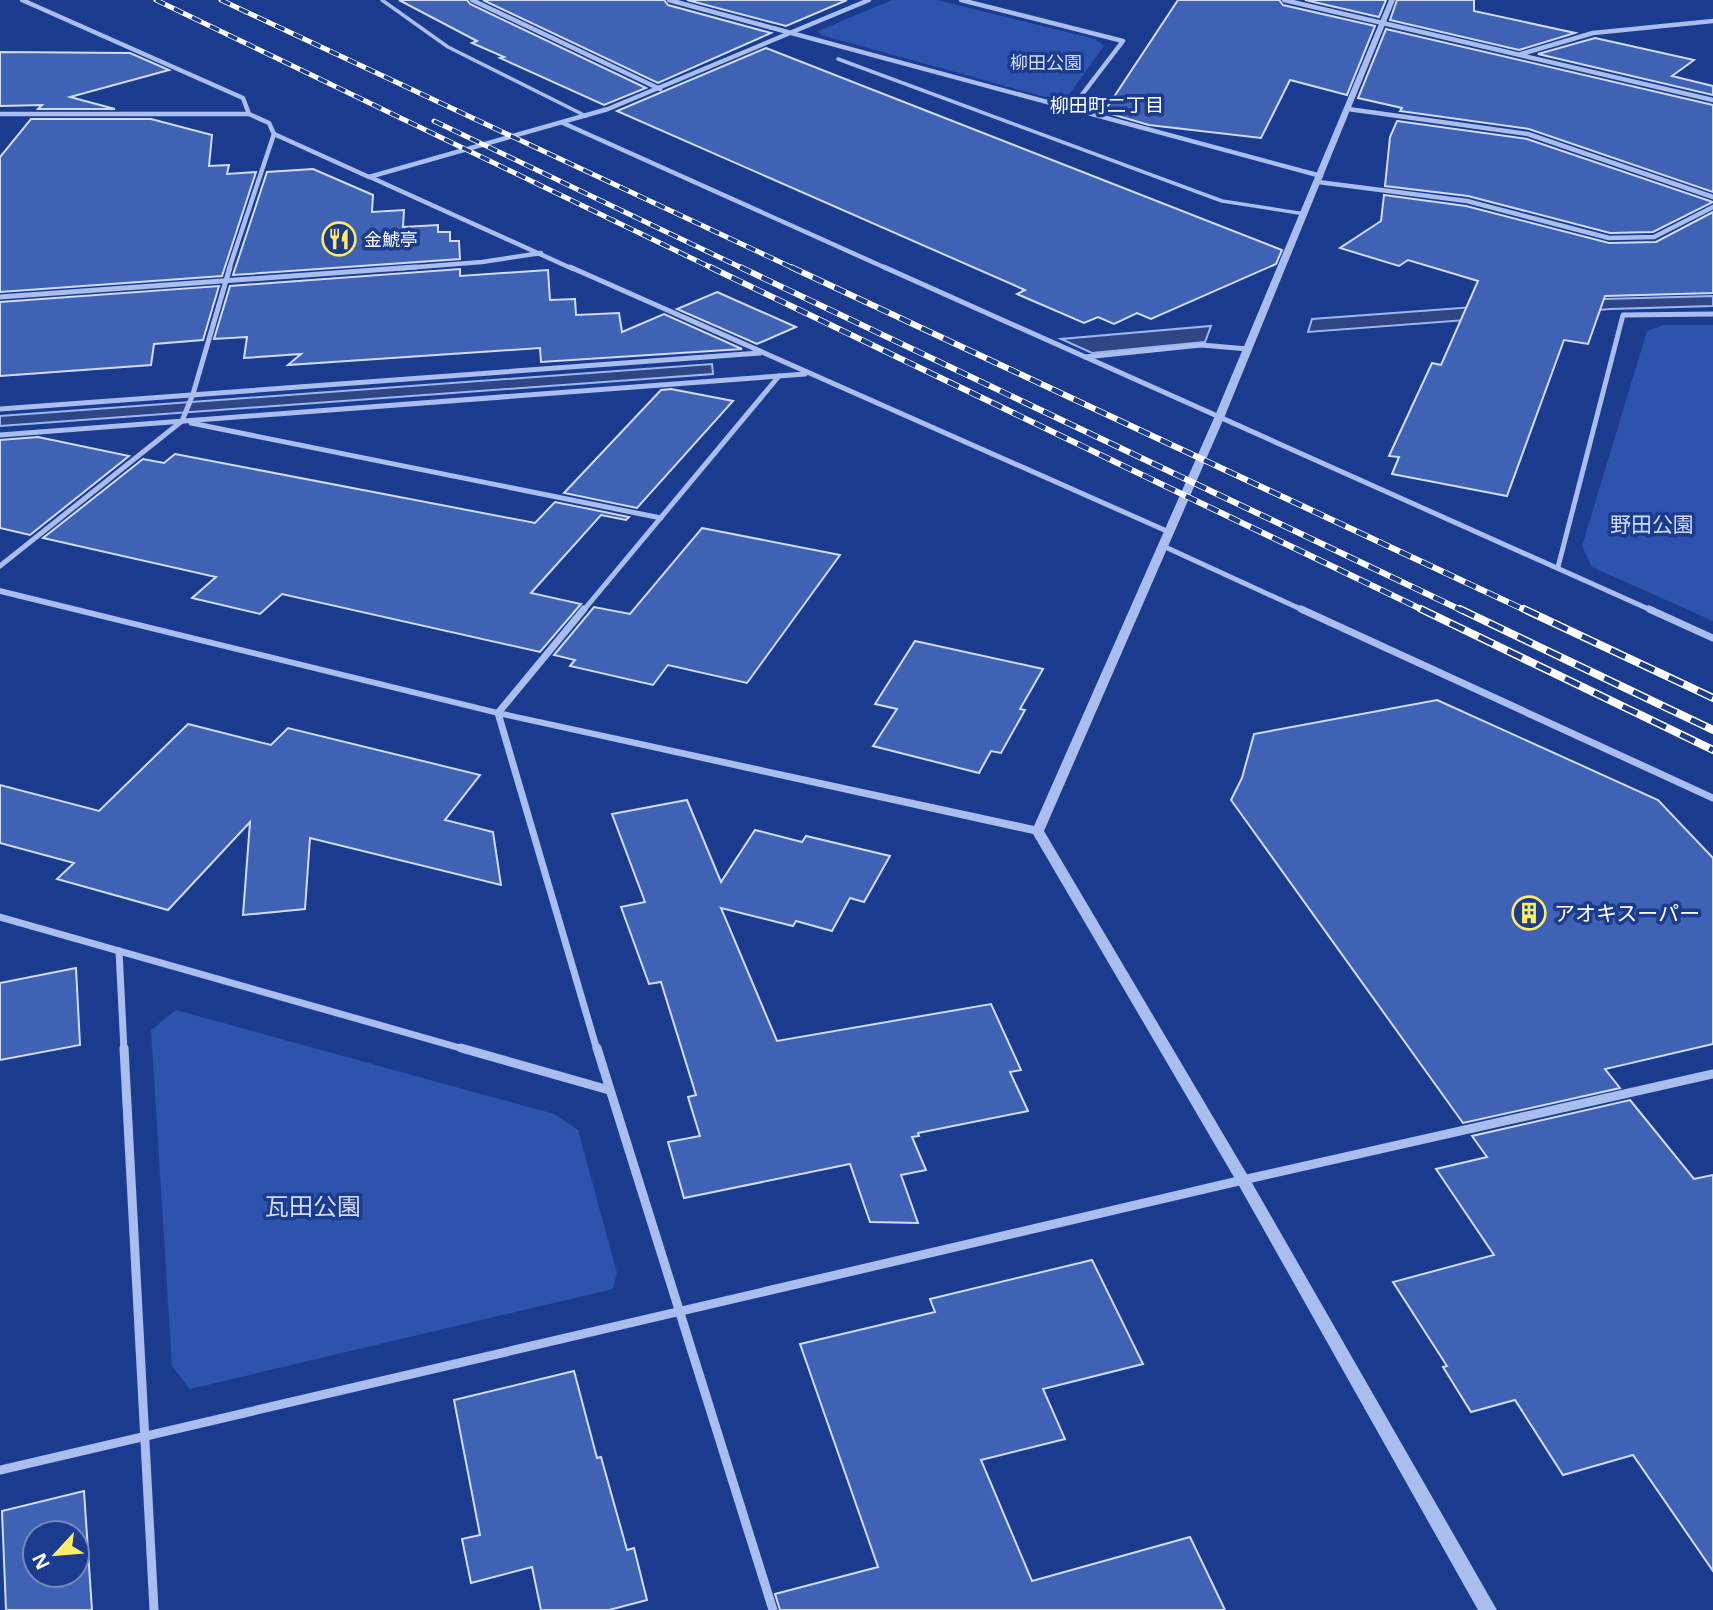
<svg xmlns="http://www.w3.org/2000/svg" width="1713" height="1610" font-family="'Open Sans','Noto Sans JP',sans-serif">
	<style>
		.green { fill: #2e53ad }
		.water { fill: #2f4685; stroke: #9cb6f0; stroke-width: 2 }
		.building { fill: #3f62b5; stroke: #cfdcfa; stroke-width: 2; fill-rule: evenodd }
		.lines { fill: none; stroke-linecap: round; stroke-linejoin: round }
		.service { stroke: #a9bdee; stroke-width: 3.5 }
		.minor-far3 { stroke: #a9bdee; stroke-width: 4.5 }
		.minor-far2 { stroke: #a9bdee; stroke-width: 5 }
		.minor-far1 { stroke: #a9bdee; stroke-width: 7 }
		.minor { stroke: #a9bdee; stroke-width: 9 }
		.tertiary { fill: #a9bdee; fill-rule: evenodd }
		.rail-far2-casing { stroke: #fff; stroke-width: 5 }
		.rail-far1-casing { stroke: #fff; stroke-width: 6 }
		.rail-casing { stroke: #fff; stroke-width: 8 }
		.rail-far2 { stroke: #1b3b8f; stroke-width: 3.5; stroke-dasharray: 10; stroke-linecap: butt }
		.rail-far1 { stroke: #1b3b8f; stroke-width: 4.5; stroke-dasharray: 12; stroke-linecap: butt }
		.rail { stroke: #1b3b8f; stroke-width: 5; stroke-dasharray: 16; stroke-linecap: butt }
		.labels { text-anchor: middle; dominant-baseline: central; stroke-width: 7; stroke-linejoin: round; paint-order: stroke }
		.far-park-label { font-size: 18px; fill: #cfdcfa; stroke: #1b3b8f }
		.far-poi-label { font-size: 18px; fill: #fff; stroke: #1b3b8f; text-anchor: start }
		.far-neighbourhood-label { font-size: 19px; fill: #fff; stroke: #1b3b8f }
		.park-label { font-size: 21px; fill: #cfdcfa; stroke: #1b3b8f }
		.poi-label { font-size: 21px; fill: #fff; stroke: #1b3b8f; text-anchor: start }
		.near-park-label { font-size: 24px; fill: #cfdcfa; stroke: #1b3b8f }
	</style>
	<rect width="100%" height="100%" fill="#1b3b8f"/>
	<g class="green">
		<path d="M892,0H937L1095,39L1104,46L1068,96L1045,97L821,35L818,31Z"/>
		<path d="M1664,325H1713V621L1592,567L1582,546L1647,331Z"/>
		<path d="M176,1010L554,1114L578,1130L617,1273L613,1289L190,1389L172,1366L151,1030Z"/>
	</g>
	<g class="water">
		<path d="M1713,296V306L1611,309L1308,332L1312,319L1569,300Z"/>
		<path d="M1211,326L1205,342L1092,353L1061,339Z"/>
		<path d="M712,364L713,374L0,426V416Z"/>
	</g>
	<g class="building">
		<path d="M399,0H467L470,4L646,88L604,105L500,58L504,57L472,43L477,41Z"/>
		<path d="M483,0H664L668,5L771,33L658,83Z"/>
		<path d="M687,0H847L786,26Z"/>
		<path d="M1178,0H1279L1283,5L1375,26L1347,95L1290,80L1261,138L1149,125L1104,112Z"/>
		<path d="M1305,0H1386L1379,17Z"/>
		<path d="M1397,0H1474V11L1575,33L1519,50L1390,20Z"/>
		<path d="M1386,29L1713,105V192L1529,129L1400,111L1402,108L1358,98Z"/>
		<path d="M1595,38L1694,60L1672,76L1713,86V95L1538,54Z"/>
		<path d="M766,48L1075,169L1282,250L1276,264L1151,319L1137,313L1114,324L1098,317L1084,323L1017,294L1025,290L617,111Z"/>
		<path d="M0,52L130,53L169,70L70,97L115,109H38L42,105L0,106Z"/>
		<path d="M31,119H151L212,135L209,166L229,165L227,174L256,172L222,276L0,292V157Z"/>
		<path d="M1397,121L1527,139L1713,202L1653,232L1610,233L1468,196L1385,186L1390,137Z"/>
		<path d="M313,169L373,195L372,212L404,210L403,227L438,225V232H450V241H459L460,259L233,275L267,172Z"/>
		<path d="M1384,195L1466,206L1609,243L1656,242L1713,212V293L1605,296L1588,344L1564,340L1507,496L1392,474L1399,457L1389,456L1432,363L1441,365L1478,281L1408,260L1399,266L1340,248L1381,221Z"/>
		<path d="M460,269V276L548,270L550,300L575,299L576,315L619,313L622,332L664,314L742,349L541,362L540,348L288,365L301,354L244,358L247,337L214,339L230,286Z"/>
		<path d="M219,286L203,340L154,344L151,365L0,376V302Z"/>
		<path d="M717,292L796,327L757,344L677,309Z"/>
		<path d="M671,389L733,401L637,508L564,493L661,390Z"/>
		<path d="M38,437L129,456L30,535L0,528V440Z"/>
		<path d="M175,454L535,523L555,502L629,517L626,520L601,515L531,593L581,604L540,652L282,594L260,614L192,598L216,577L43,538L143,459L164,463Z"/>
		<path d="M702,528L840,555L747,683L668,665L653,685L570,666L575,660L554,655L594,607L630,614Z"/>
		<path d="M915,641L1043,669L1020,709L1025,710L1001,753L991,751L979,773L873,746L897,709L875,704Z"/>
		<path d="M1437,700L1658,800L1713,858V1044L1605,1069L1620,1088L1463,1123L1231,800L1242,778L1254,734Z"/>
		<path d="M188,724L271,745L288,728L480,775L445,820L493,832L501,885L310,838L305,909L243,915L250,822L168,910L57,879L74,863L0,843V785L99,811Z"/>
		<path d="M687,800L721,882L755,830L802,842L806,836L890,856L864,902L850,898L832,931L796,921L793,926L721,908L777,1041L991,1004L1021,1070L1010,1072L1028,1111L918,1133L919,1136L912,1137L926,1170L901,1175L918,1223L870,1222L850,1164L684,1198L668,1142L700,1136L688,1097L696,1095L661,982L649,984L621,907L645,902L612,814Z"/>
		<path d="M76,968L80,1045L0,1060V983Z"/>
		<path d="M1630,1100L1694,1179L1713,1175V1571L1633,1455L1563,1475L1515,1400L1471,1412L1443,1367L1447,1366L1393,1282L1494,1255L1436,1169L1487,1157L1472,1136Z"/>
		<path d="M1092,1260L1143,1364L1043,1389L1065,1439L981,1460L1032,1581L1190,1537L1225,1610H780L775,1594L878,1567L800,1344L935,1312L930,1299Z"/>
		<path d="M574,1371L597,1458L601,1457L627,1550L634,1548L647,1600L609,1610H541L532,1567L471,1583L462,1539L480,1535L454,1400Z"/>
		<path d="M84,1491L92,1610H6L2,1511ZM35,1533H77V1575H35Z"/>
	</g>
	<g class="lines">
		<g class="service">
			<path d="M382,0L448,47L586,116"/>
			<path d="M838,59L1222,201L1305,214"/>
		</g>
		<g class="minor-far3">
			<path d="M22,0L243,98L249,114"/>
			<path d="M472,0L660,89"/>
			<path d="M669,0L1321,176"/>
			<path d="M961,0L1123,41L1071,109"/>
			<path d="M1284,0L1713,100"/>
			<path d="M1521,54L1593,33L1713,21"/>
			<path d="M1348,109L1528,134L1713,197"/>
			<path d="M0,114H249L269,123L274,134L369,177L608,109L869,0"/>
			<path d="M563,123L888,269"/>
			<path d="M370,177L573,269"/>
			<path d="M1318,182L1467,201L1609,238L1654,237L1713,207"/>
			<path d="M229,269L274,134"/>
			<path d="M392,269L482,262L541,253"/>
		</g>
		<g class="minor-far2">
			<path d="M570,267L1169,532"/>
			<path d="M884,267L1653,611"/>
			<path d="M0,297L416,267"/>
			<path d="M1085,357L1201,345L1248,349"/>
			<path d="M0,409L760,353"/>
			<path d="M191,423L661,518"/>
			<path d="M0,435L779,376"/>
			<path d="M1163,546L1305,611"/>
			<path d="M0,566L182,421L193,394L230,267"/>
			<path d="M1558,567L1623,315L1713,314"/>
			<path d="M583,611L779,376L805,374"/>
		</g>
		<g class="minor-far1">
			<path d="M584,609L498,713L597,1050"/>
			<path d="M1301,609L1713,798"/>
			<path d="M1649,609L1713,638"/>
			<path d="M0,917L467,1050"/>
			<path d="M119,951L124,1050"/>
		</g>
		<g class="minor">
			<path d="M124,1048L154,1610"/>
			<path d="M461,1048L609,1090"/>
			<path d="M597,1048L773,1610"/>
			<path d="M0,1470L1243,1180L1713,1074"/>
		</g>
		<path class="tertiary" d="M1389,0H1395L1224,418L1044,831L1248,1176L1497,1610H1478L1238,1184L1033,834L498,716L0,594V588L498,710L1034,826L1214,418Z"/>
		<defs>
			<g id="rail-far2">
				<path d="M156,0L714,269"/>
				<path d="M221,0L795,269"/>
				<path d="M434,121L744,269"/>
			</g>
			<g id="rail-far1">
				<path d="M710,267L1425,611"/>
				<path d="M740,267L1463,611"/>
				<path d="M791,267L1527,611"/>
			</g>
			<g id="rail">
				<path d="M1421,609L1713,750"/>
				<path d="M1460,609L1713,730"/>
				<path d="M1524,609L1713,698"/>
			</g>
		</defs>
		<use href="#rail-far2" class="rail-far2-casing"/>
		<use href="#rail-far1" class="rail-far1-casing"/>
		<use href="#rail" class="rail-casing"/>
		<use href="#rail-far2" class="rail-far2"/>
		<use href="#rail-far1" class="rail-far1"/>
		<use href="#rail" class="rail"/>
	</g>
	<defs>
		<symbol id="restaurant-ring" viewBox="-11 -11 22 22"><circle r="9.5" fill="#1b3b8f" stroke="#ffeb66" stroke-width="1.5"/><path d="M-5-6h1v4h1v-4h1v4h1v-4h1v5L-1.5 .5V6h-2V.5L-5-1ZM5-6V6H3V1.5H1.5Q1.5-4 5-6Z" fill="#ffeb66"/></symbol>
		<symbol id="building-ring" viewBox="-11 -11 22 22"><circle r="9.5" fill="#1b3b8f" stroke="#ffeb66" stroke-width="1.5"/><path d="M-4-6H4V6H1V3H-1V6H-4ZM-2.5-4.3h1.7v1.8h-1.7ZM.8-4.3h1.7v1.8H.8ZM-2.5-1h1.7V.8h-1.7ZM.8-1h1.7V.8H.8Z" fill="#ffeb66"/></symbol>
	</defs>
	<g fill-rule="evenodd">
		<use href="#restaurant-ring" x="320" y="220" width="38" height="38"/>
		<use href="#building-ring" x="1510" y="894" width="38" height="38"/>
	</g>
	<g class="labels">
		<g class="far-park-label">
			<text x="1046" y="62">柳田公園</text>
		</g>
		<g class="far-poi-label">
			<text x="364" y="239">金鯱亭</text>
		</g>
		<g class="far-neighbourhood-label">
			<text x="1107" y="105">柳田町二丁目</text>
		</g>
		<g class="park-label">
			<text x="1652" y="524">野田公園</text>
		</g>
		<g class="poi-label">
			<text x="1554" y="913">アオキスーパー</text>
		</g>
		<g class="near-park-label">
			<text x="313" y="1205">瓦田公園</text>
		</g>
	</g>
	<g transform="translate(56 1554) rotate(244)"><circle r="33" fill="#1b3b8f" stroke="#7689bc" stroke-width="2"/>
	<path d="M0-5L12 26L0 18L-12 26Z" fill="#ffeb66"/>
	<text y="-10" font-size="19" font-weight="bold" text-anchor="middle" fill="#ffffff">N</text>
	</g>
</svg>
